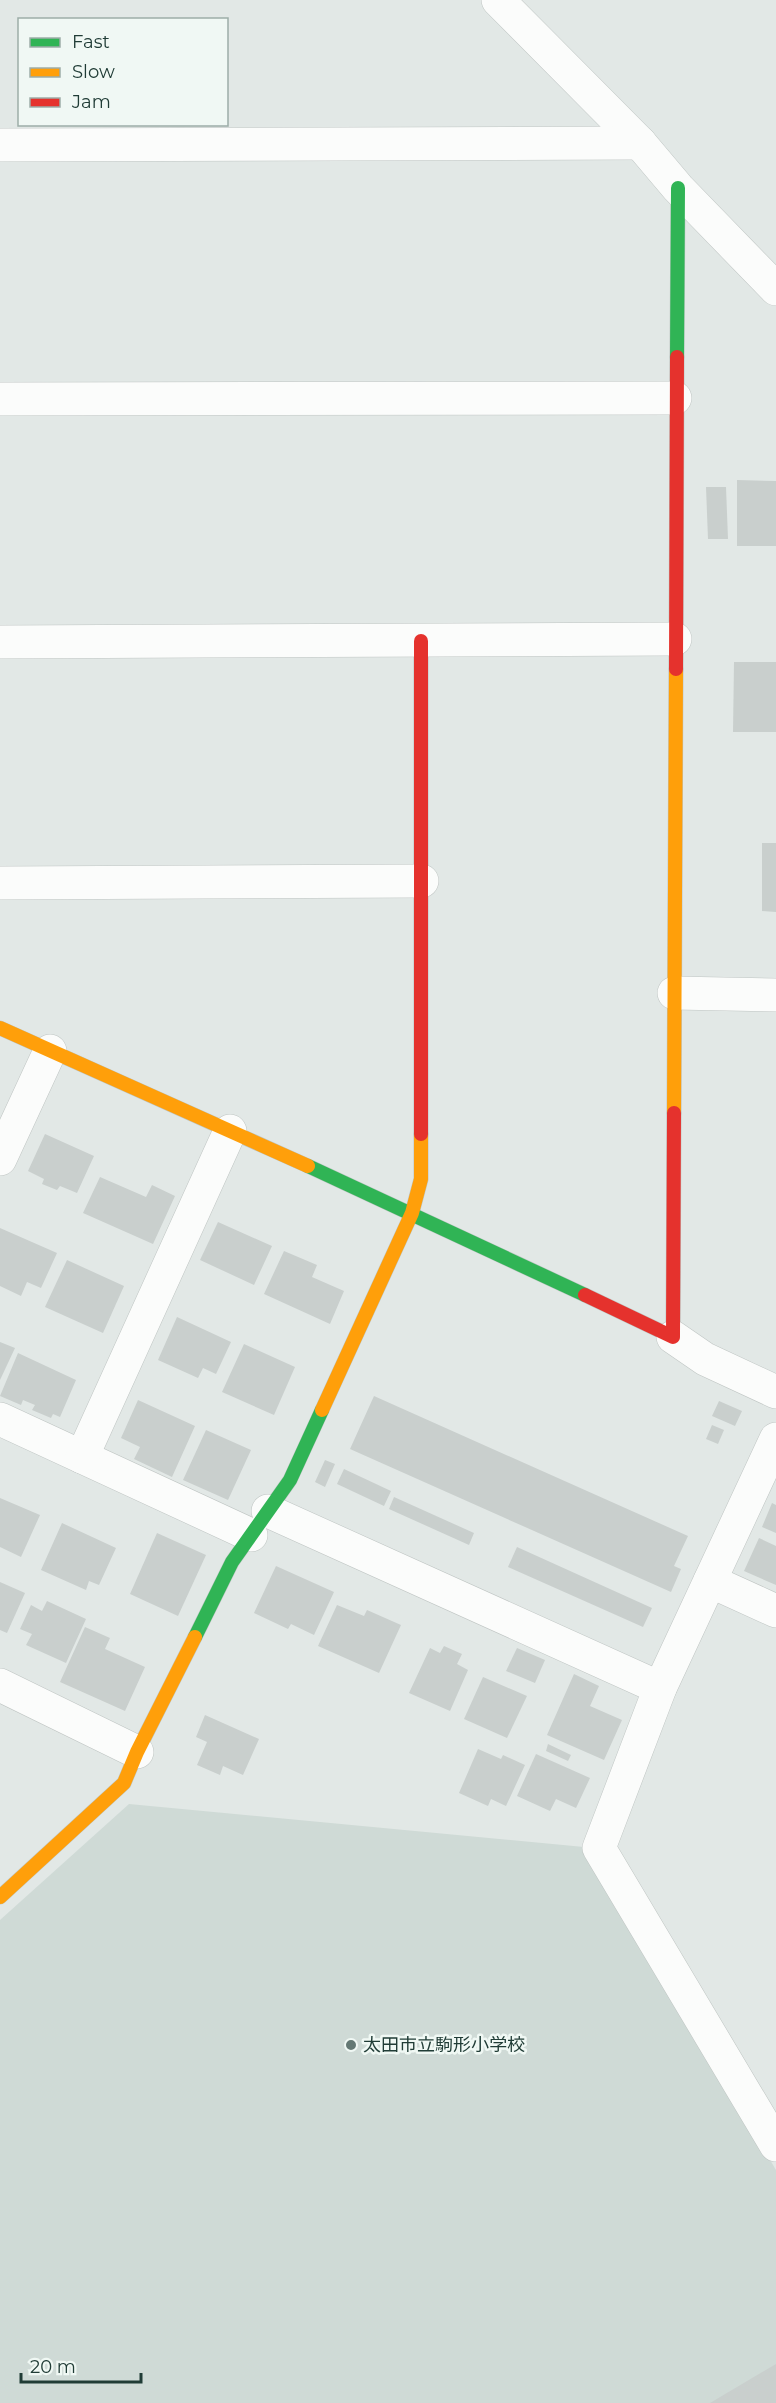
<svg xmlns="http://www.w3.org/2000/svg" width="776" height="2403" font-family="Montserrat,'Noto Sans JP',sans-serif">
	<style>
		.built { fill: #cfdad6 }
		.building { fill: #c9cfcd }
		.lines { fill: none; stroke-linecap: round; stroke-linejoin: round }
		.street-casing { stroke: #bfc5c3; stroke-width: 34 }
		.fast-casing { stroke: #bec6c3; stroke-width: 15 }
		.slow-casing { stroke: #bec6c3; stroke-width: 15 }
		.jam-casing { stroke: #bec6c3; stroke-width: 15 }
		.street { stroke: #fbfcfb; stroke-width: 33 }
		.fast { stroke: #30b455; stroke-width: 14 }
		.slow { stroke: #ff9f0a; stroke-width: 14 }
		.jam { stroke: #e5322d; stroke-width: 14 }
		.poi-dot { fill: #647874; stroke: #f0f8f4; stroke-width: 2 }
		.labels { text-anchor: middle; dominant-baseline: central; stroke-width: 5; stroke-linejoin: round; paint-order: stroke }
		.poi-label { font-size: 18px; fill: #203c36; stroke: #f0f8f4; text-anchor: start }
	</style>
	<rect width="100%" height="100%" fill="#e2e8e6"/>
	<path class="built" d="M129,1804L584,1847L776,2170V2403H0V1920Z"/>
	<g class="building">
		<path d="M737,480L776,481V546H737Z"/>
		<path d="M706,487H726L728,539H708Z"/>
		<path d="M734,662H776V732H733Z"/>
		<path d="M762,843H776V912L762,911Z"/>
		<path d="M45,1134L94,1156L77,1193L60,1186L57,1190L42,1184L44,1179L28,1171Z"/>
		<path d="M100,1177L146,1197L152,1185L175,1196L153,1244L83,1213Z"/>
		<path d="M218,1222L272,1246L254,1285L200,1260Z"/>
		<path d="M0,1228L57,1253L41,1288L27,1282L21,1296L0,1286Z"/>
		<path d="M284,1251L317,1265L312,1277L344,1291L330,1324L264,1294Z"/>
		<path d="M67,1260L124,1286L103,1333L45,1307Z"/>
		<path d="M177,1317L231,1342L216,1374L203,1368L198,1378L158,1360Z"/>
		<path d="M0,1342L15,1348L0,1380Z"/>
		<path d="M244,1344L295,1367L274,1415L222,1392Z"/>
		<path d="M18,1353L76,1380L60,1417L53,1414L51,1418L32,1410L35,1405L23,1400L21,1405L0,1396Z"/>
		<path d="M374,1396L688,1536L674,1566L681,1569L671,1592L350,1449Z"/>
		<path d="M138,1400L195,1426L172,1477L134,1459L140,1447L121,1438Z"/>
		<path d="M719,1401L742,1411L735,1426L712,1416Z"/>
		<path d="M712,1425L724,1430L718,1444L706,1439Z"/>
		<path d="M206,1430L251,1450L228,1500L183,1480Z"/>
		<path d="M325,1460L335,1464L325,1487L315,1482Z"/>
		<path d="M344,1469L391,1491L384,1506L337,1484Z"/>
		<path d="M394,1497L474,1533L469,1545L389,1509Z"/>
		<path d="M0,1498L40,1515L21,1557L0,1547Z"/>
		<path d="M772,1503L776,1505V1533L762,1527Z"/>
		<path d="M62,1523L116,1548L99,1585L89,1581L86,1590L41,1570Z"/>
		<path d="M157,1533L206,1555L178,1616L130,1594Z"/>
		<path d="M759,1538L776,1546V1585L744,1571Z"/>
		<path d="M517,1547L652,1608L643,1627L508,1567Z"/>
		<path d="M276,1566L334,1592L314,1635L291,1624L288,1629L254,1613Z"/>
		<path d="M0,1582L25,1593L7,1633L0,1630Z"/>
		<path d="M47,1601L86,1619L66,1663L26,1645L32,1634L20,1629L31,1605L42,1611Z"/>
		<path d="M337,1605L364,1616L367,1610L401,1625L379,1673L318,1646Z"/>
		<path d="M85,1627L110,1638L105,1649L145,1667L125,1711L60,1682Z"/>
		<path d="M444,1646L462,1654L457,1664L468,1670L450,1711L409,1693L430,1648L440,1653Z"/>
		<path d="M517,1648L545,1660L535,1683L506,1671Z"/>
		<path d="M574,1674L599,1686L590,1706L622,1720L604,1760L547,1735Z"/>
		<path d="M483,1677L527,1696L507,1738L464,1719Z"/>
		<path d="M205,1715L259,1739L243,1775L223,1766L220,1775L197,1765L207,1742L196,1737Z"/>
		<path d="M548,1744L571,1755L568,1761L546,1751Z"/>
		<path d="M478,1749L501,1759L503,1755L525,1765L506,1806L491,1799L488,1806L459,1793Z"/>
		<path d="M536,1754L590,1778L576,1808L556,1799L550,1811L517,1796Z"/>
		<path d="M776,2364V2403H710Z"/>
	</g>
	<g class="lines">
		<defs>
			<g id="street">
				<path d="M498,0L640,143L678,188L776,289"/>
				<path d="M0,145L640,143"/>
				<path d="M0,399L675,398"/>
				<path d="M0,642L675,639"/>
				<path d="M0,883L422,881"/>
				<path d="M674,993L776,995"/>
				<path d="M0,1159L50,1051"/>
				<path d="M673,1337L705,1359L776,1392"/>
				<path d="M0,1419L251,1535"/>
				<path d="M776,1439L660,1688L599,1848L776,2145"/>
				<path d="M82,1457L230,1131"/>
				<path d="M268,1511L660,1688"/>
				<path d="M710,1581L776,1611"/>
				<path d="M0,1685L137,1752"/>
			</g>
			<g id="fast">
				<path d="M677,357L678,188"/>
				<path d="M308,1166L585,1295"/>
				<path d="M195,1637L232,1562L290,1480L322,1410"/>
			</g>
			<g id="slow">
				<path d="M0,1028L308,1166"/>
				<path d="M674,1113L676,669"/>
				<path d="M322,1410L412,1213L421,1179V1134"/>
				<path d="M0,1897L124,1783L137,1752L195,1637"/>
			</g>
			<g id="jam">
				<path d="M421,641V1134"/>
				<path d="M676,669L677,357"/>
				<path d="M585,1295L673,1337L674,1113"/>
			</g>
		</defs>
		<use href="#street" class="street-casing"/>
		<use href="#fast" class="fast-casing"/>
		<use href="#slow" class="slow-casing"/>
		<use href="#jam" class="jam-casing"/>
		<use href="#street" class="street"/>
		<use href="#fast" class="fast"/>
		<use href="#slow" class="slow"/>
		<use href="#jam" class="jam"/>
	</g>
	<circle class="poi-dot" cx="351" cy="2045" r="6"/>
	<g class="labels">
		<g class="poi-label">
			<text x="363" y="2045">太田市立駒形小学校</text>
		</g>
	</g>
	<rect x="18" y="18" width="210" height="108" fill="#f0f8f4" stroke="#9dada8" stroke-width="1.5"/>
	<rect x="30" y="38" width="30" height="9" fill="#30b455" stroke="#9dada8" stroke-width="1.5"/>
	<text x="72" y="48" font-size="18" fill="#203c36">Fast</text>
	<rect x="30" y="68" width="30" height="9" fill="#ff9f0a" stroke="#9dada8" stroke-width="1.5"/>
	<text x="72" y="78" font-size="18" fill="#203c36">Slow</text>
	<rect x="30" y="98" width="30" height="9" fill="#e5322d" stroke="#9dada8" stroke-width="1.5"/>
	<text x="72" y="108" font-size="18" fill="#203c36">Jam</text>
	<path d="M21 2373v9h120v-9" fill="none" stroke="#203c36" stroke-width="3"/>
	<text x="30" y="2373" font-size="18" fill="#203c36" stroke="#f0f8f4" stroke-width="4.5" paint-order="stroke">20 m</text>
</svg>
